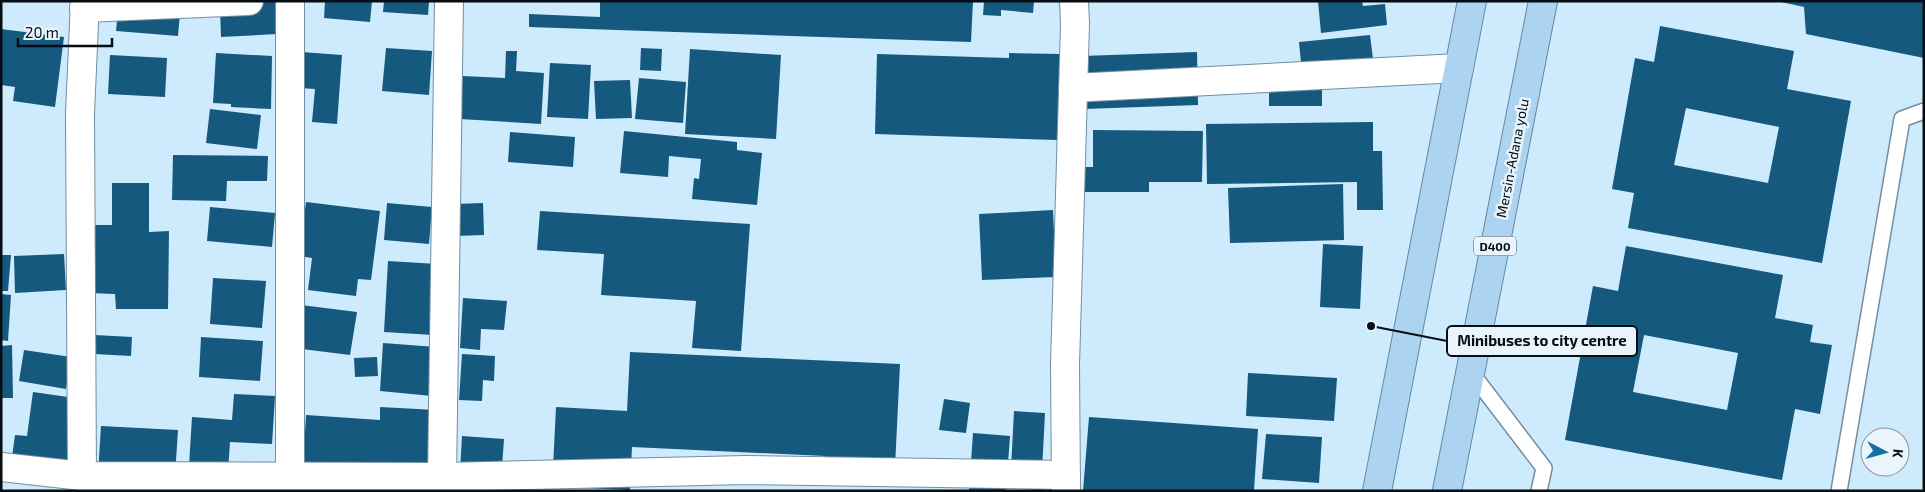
<svg xmlns="http://www.w3.org/2000/svg" width="1925" height="492" font-family="'Exo 2',sans-serif">
	<style>
		.building { fill: #15597e; fill-rule: evenodd }
		.lines { fill: none; stroke-linecap: round; stroke-linejoin: round }
		.service-casing { stroke: #748ea0; stroke-width: 18 }
		.minor-casing { stroke: #748ea0; stroke-width: 30 }
		.trunk-casing { stroke: #6588a0; stroke-width: 30 }
		.service { stroke: #fff; stroke-width: 15 }
		.minor { stroke: #fff; stroke-width: 28 }
		.trunk { stroke: #acd4f0; stroke-width: 28 }
		.labels { text-anchor: middle; dominant-baseline: central; stroke-width: 5; stroke-linejoin: round; paint-order: stroke }
		.shield { fill: #e9f4fc; stroke: #49535a; stroke-width: 1 }
		.shield-label { font-size: 12px; font-weight: bold; fill: #050e14 }
		.street-label { font-size: 14px; fill: #050e14; stroke: #e9f4fc }
		.leader { fill: none; stroke: #050e14; stroke-width: 2 }
		.callout-dot { fill: #050e14; stroke: #e9f4fc; stroke-width: 2 }
		.callout { fill: #e9f4fc; stroke: #050e14; stroke-width: 2 }
		.callout-label { font-size: 15px; text-anchor: middle; font-weight: bold; fill: #050e14 }
	</style>
	<rect width="100%" height="100%" fill="#ceeafd"/>
	<g class="building">
		<path d="M119,1H181L178,36L116,31Z"/>
		<path d="M206,1H276L277,34L221,37L220,8Z"/>
		<path d="M325,1H372L370,22L324,18Z"/>
		<path d="M384,1H429L428,15L383,12Z"/>
		<path d="M600,1H973L971,42L529,27V14L600,17Z"/>
		<path d="M984,1H1034L1033,13L1001,10V16L983,15Z"/>
		<path d="M1318,1H1362L1363,6L1385,4L1387,25L1321,33Z"/>
		<path d="M1777,1H1924V58L1806,34L1804,7Z"/>
		<path d="M1660,26L1794,51L1787,89L1851,101L1822,263L1628,228L1634,193L1612,189L1635,58L1654,62ZM1686,108L1779,127L1768,183L1674,165Z"/>
		<path d="M1,29L64,37L55,107L13,101L15,87L1,85Z"/>
		<path d="M1370,35L1374,67L1302,73L1299,42Z"/>
		<path d="M386,48L432,51L429,95L382,91Z"/>
		<path d="M641,48L662,49L661,71L640,70Z"/>
		<path d="M690,49L781,55L776,139L685,134Z"/>
		<path d="M506,51H517L516,71L544,73L541,124L460,119L463,76L505,78Z"/>
		<path d="M302,52L342,55L337,124L312,122L315,89L299,88Z"/>
		<path d="M1197,52L1198,105L1084,109L1082,56Z"/>
		<path d="M216,53L272,56L271,109L231,107V104L213,103Z"/>
		<path d="M1009,53L1060,54L1057,140L875,134L877,54L1009,58Z"/>
		<path d="M110,55L167,58L165,97L108,94Z"/>
		<path d="M550,63L591,65L588,119L547,117Z"/>
		<path d="M639,78L686,82L683,123L635,119Z"/>
		<rect x="1269" y="79" width="53" height="27"/>
		<path d="M630,80L632,118L596,119L594,81Z"/>
		<path d="M210,109L261,115L257,149L206,143Z"/>
		<path d="M1373,122V151H1382L1383,210H1357V182L1207,184L1206,124Z"/>
		<path d="M1093,130L1203,131L1202,182H1149V192H1085V167H1093Z"/>
		<path d="M624,131L737,142V150L762,153L757,205L692,199L694,178L699,179L701,159L669,156L668,177L620,173Z"/>
		<path d="M510,132L575,137L573,167L508,162Z"/>
		<path d="M173,155L268,156L267,181H227L226,201L172,200Z"/>
		<path d="M112,183H149V232L169,231L168,309H116L115,294L87,293L89,225H112Z"/>
		<path d="M1343,184L1344,240L1230,243L1228,188Z"/>
		<path d="M306,202L380,211L371,280L358,279L356,296L308,290L312,258L299,256Z"/>
		<path d="M387,203L432,207L429,244L384,240Z"/>
		<path d="M483,203L484,235L456,236L455,204Z"/>
		<path d="M210,207L275,213L272,247L207,241Z"/>
		<path d="M1053,210L1056,277L982,280L979,214Z"/>
		<path d="M540,211L750,224L741,351L692,348L696,301L601,295L604,254L537,250Z"/>
		<path d="M1323,244L1363,246L1360,309L1320,307Z"/>
		<path d="M1626,246L1783,275L1775,318L1813,325L1810,342L1832,345L1820,414L1795,409L1782,480L1565,440L1593,286L1618,291ZM1644,335L1738,353L1727,410L1633,392Z"/>
		<path d="M64,254L66,290L15,293L14,256Z"/>
		<path d="M1,255H11L8,291H1Z"/>
		<path d="M388,261L437,264L433,335L384,332Z"/>
		<path d="M213,278L266,281L262,328L210,324Z"/>
		<path d="M1,294L11,295L8,341L1,340Z"/>
		<path d="M463,298L507,301L504,330L481,329L480,350L460,348Z"/>
		<path d="M301,305L357,312L350,355L294,348Z"/>
		<path d="M95,335L132,337L131,356L94,354Z"/>
		<path d="M201,337L263,341L260,381L199,377Z"/>
		<path d="M383,343L436,347L432,396L380,391Z"/>
		<path d="M12,345L13,398H1V346Z"/>
		<path d="M24,350L71,357L66,389L19,381Z"/>
		<path d="M630,352L900,364L894,487L823,484L825,456L632,447L630,490L552,487L556,407L627,411Z"/>
		<path d="M462,354L495,356L494,381L483,380L482,401L459,400Z"/>
		<path d="M377,357L378,376L355,377L354,358Z"/>
		<path d="M1248,373L1337,378L1334,421L1246,416Z"/>
		<path d="M33,392L75,398L66,465L12,457L15,435L27,436Z"/>
		<path d="M234,394L275,396L272,444L230,442L227,486L189,466L192,417L232,420Z"/>
		<path d="M944,399L970,403L966,433L939,430Z"/>
		<path d="M380,407L436,410L433,476L303,469L306,415L380,420Z"/>
		<path d="M1014,411L1045,413L1041,490L1010,488Z"/>
		<path d="M1089,417L1258,429L1254,491H1083Z"/>
		<path d="M101,426L178,430L175,476L159,475L158,491H97Z"/>
		<path d="M973,433L1010,436L1006,491H969Z"/>
		<path d="M1266,434L1322,437L1319,483L1262,479Z"/>
		<path d="M462,436L504,439L501,481L460,472Z"/>
	</g>
	<g class="lines">
		<defs>
			<g id="service">
				<path d="M1470,371L1544,468L1539,491"/>
				<path d="M1839,491L1902,119L1924,111"/>
			</g>
			<g id="minor">
				<path d="M84,8L249,1"/>
				<path d="M1073,88L1459,68"/>
				<path d="M1,467L82,476L442,477L746,470L1066,475"/>
				<path d="M82,476L80,113L85,1"/>
				<path d="M442,477L449,1"/>
				<path d="M290,478V1"/>
				<path d="M1066,491L1065,365L1075,24L1074,1"/>
			</g>
			<g id="trunk">
				<path d="M1377,491L1472,1"/>
				<path d="M1447,491L1543,1"/>
			</g>
		</defs>
		<use href="#service" class="service-casing"/>
		<use href="#minor" class="minor-casing"/>
		<use href="#trunk" class="trunk-casing"/>
		<use href="#service" class="service"/>
		<use href="#minor" class="minor"/>
		<use href="#trunk" class="trunk"/>
	</g>
	<g class="labels">
		<rect class="shield" x="1474" y="236.5" width="42" height="19" rx="4"/>
		<g class="shield-label">
			<text x="1495" y="246">D400</text>
		</g>
		<g class="street-label">
			<text transform="translate(1512 158) rotate(-79)">Mersin-Adana yolu</text>
		</g>
	</g>
	<path class="leader" d="M1371 326L1447 341"/>
	<circle class="callout-dot" cx="1371" cy="326" r="5"/>
	<rect class="callout" x="1447" y="326" width="190" height="30" rx="5"/>
	<g class="callout-label">
		<text x="1542" y="346">Minibuses to city centre</text>
	</g>
	<rect width="1925" height="492" fill="none" stroke="#050e14" stroke-width="5"/>
	<g transform="translate(1885 452) rotate(96)"><circle r="24" fill="#e9f4fc" stroke="#8e989f"/>
	<path d="M0-4L9 19L0 12L-9 19Z" fill="#17709f"/>
	<text y="-8" font-size="14" font-weight="bold" text-anchor="middle" fill="#050e14">K</text>
	</g>
	<path d="M18 38v8h94v-8" fill="none" stroke="#050e14" stroke-width="2.5"/>
	<text x="25" y="38" font-size="15" fill="#050e14" stroke="#e9f4fc" stroke-width="4" paint-order="stroke">20 m</text>
</svg>
